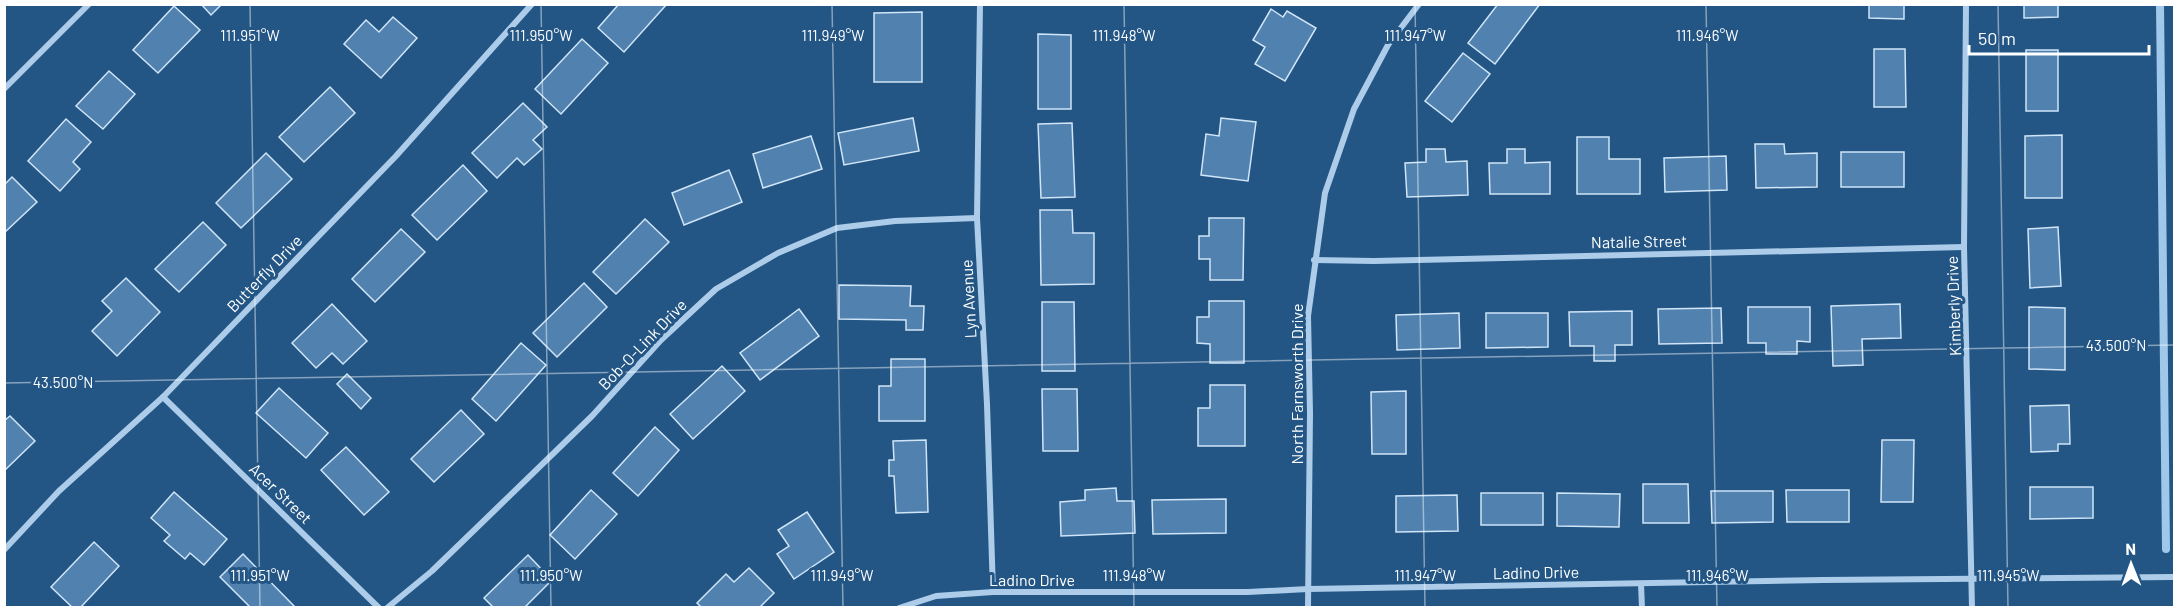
<svg xmlns="http://www.w3.org/2000/svg" width="2179" height="612" font-family="Barlow,sans-serif">
	<style>
		.lines { fill: none; stroke-linecap: round; stroke-linejoin: round }
		.stream { stroke: #a0c8ea; stroke-width: 8 }
		.building { fill: #5081af; stroke: #d0e5f7; stroke-width: 1.5 }
		.minor { stroke: #accce9; stroke-width: 6 }
		.ticks { fill: none; stroke: #fff; stroke-width: 1.5; stroke-opacity: 0.45 }
		.labels { text-anchor: middle; dominant-baseline: central; stroke-width: 6; stroke-linejoin: round; paint-order: stroke }
		.street-label { font-size: 16px; fill: #fff; stroke: #235685 }
		.ticks-label { font-size: 15px; text-anchor: middle; fill: #fff; stroke: #235685; stroke-width: 6; stroke-linejoin: round; paint-order: stroke }
	</style>
	<rect width="100%" height="100%" fill="#235685"/>
	<g class="lines">
		<path class="stream" d="M2160,4L2166,549"/>
	</g>
	<g class="building">
		<path d="M201,4H222L211,15Z"/>
		<path d="M619,4H667L624,52L598,28Z"/>
		<path d="M1498,4H1540L1495,64L1468,43Z"/>
		<path d="M1869,4H1904V19L1869,18Z"/>
		<path d="M2024,4H2058V17L2024,18Z"/>
		<path d="M174,6L200,30L158,73L133,50Z"/>
		<path d="M1271,9L1283,17L1287,11L1316,28L1285,81L1255,64L1265,47L1253,40Z"/>
		<path d="M922,12V82H874V13Z"/>
		<path d="M393,17L417,38L381,78L344,44L366,20L379,32Z"/>
		<path d="M1038,34L1071,35V109H1038Z"/>
		<path d="M582,39L608,63L561,114L535,89Z"/>
		<path d="M1874,49H1905L1906,107H1874Z"/>
		<rect x="2026" y="50" width="32" height="61"/>
		<path d="M1463,53L1490,74L1452,122L1425,101Z"/>
		<path d="M109,71L135,94L103,129L76,106Z"/>
		<path d="M330,87L355,113L304,162L279,137Z"/>
		<path d="M523,103L547,127L533,140L542,149L524,165L517,158L497,178L472,153Z"/>
		<path d="M913,118L919,151L844,165L838,133Z"/>
		<path d="M1221,118L1256,122L1248,181L1201,175L1206,134L1219,136Z"/>
		<path d="M66,119L91,142L73,162L80,169L60,191L28,161Z"/>
		<path d="M1072,123L1075,197L1041,198L1038,124Z"/>
		<path d="M2062,135V198H2025V136Z"/>
		<path d="M811,136L822,169L763,188L753,154Z"/>
		<path d="M1577,137H1609V159H1640V194H1577Z"/>
		<path d="M1755,144H1784L1785,154L1817,153V187L1756,188Z"/>
		<path d="M1426,149H1445L1446,162L1467,161L1468,195L1407,197L1405,163L1426,162Z"/>
		<path d="M1507,149H1525V163L1550,162V194H1490L1489,163H1507Z"/>
		<rect x="1841" y="152" width="63" height="35"/>
		<path d="M266,153L292,179L241,228L216,203Z"/>
		<path d="M1726,156L1727,190L1665,192L1664,158Z"/>
		<path d="M463,165L487,191L437,240L412,215Z"/>
		<path d="M729,170L742,202L684,225L672,193Z"/>
		<path d="M12,177L37,202L4,233V185Z"/>
		<path d="M1040,210H1072L1073,233H1094V284L1041,285Z"/>
		<path d="M1209,218H1244L1243,280H1210V259H1199V236H1209Z"/>
		<path d="M645,219L669,242L616,294L593,272Z"/>
		<path d="M203,222L226,245L179,292L155,269Z"/>
		<path d="M2058,227L2061,286L2030,288L2028,229Z"/>
		<path d="M401,229L425,252L375,302L352,279Z"/>
		<path d="M126,278L160,312L117,356L92,331L112,311L102,301Z"/>
		<path d="M584,283L607,307L557,357L533,333Z"/>
		<path d="M839,285L911,286L910,306H924L923,330H906V320L839,319Z"/>
		<path d="M1209,301H1244V363H1210V344L1197,343V317H1209Z"/>
		<path d="M1042,302H1074L1075,371H1042Z"/>
		<path d="M332,304L367,341L343,364L332,353L316,368L292,343Z"/>
		<path d="M1900,304L1901,338L1862,339L1863,365L1833,366L1831,306Z"/>
		<path d="M1748,307H1810V342L1797,341V354H1766V343H1748Z"/>
		<path d="M2029,307L2065,308V370L2029,369Z"/>
		<path d="M1721,308L1722,343L1659,344L1658,309Z"/>
		<path d="M799,309L819,336L760,380L740,353Z"/>
		<path d="M1632,311V345H1615V361H1594V346H1570L1569,312Z"/>
		<path d="M1459,313L1460,348L1397,350L1396,315Z"/>
		<path d="M1486,313H1548V347L1486,348Z"/>
		<path d="M521,343L546,365L496,421L472,399Z"/>
		<path d="M891,359H925V421H879V386H891Z"/>
		<path d="M722,366L745,391L693,439L670,414Z"/>
		<path d="M347,374L371,398L361,409L337,384Z"/>
		<path d="M1210,385H1245V446H1198V408H1210Z"/>
		<path d="M279,388L328,433L306,458L256,413Z"/>
		<path d="M1042,389H1077L1078,451H1043Z"/>
		<path d="M1406,391V454H1372L1371,392Z"/>
		<path d="M2069,405L2070,444H2058V451L2031,452L2030,406Z"/>
		<path d="M461,410L484,434L434,482L411,459Z"/>
		<path d="M10,416L35,441L4,471V421Z"/>
		<path d="M655,427L679,450L638,496L613,473Z"/>
		<path d="M926,440L928,512L896,513L894,476H889V460H894L893,441Z"/>
		<path d="M1882,440H1914L1913,502H1881Z"/>
		<path d="M346,447L389,492L364,515L321,470Z"/>
		<path d="M1643,484H1688L1689,523H1643Z"/>
		<path d="M2030,487H2093V518L2030,519Z"/>
		<path d="M1116,488L1117,501H1134L1135,533L1061,536L1060,502L1085,500V490Z"/>
		<path d="M591,490L617,514L575,559L550,535Z"/>
		<path d="M1786,490H1849V522H1787Z"/>
		<path d="M1711,491H1773V522L1712,523Z"/>
		<path d="M174,492L227,539L204,565L190,553L185,559L164,541L170,535L151,518Z"/>
		<rect x="1481" y="493" width="62" height="32"/>
		<path d="M1557,493L1620,494L1619,527L1557,526Z"/>
		<path d="M1457,495L1458,531L1396,532V496Z"/>
		<path d="M1226,499V533L1153,534L1152,500Z"/>
		<path d="M807,512L834,552L794,579L777,554L789,546L778,530Z"/>
		<path d="M94,542L119,566L80,608H73L51,587Z"/>
		<path d="M243,554L296,608H251L220,577Z"/>
		<path d="M528,555L552,580L524,608H494L484,598Z"/>
		<path d="M749,568L774,593L759,608H702L697,603L726,574L734,582Z"/>
	</g>
	<g class="lines">
		<g class="minor">
			<path d="M980,4L977,218L987,404L993,592"/>
			<path d="M1966,4L1964,247L1972,608"/>
			<path d="M4,89L89,4"/>
			<path d="M1314,260L1374,261L1964,247"/>
			<path d="M163,397L379,608"/>
			<path d="M4,550L59,491L163,397L396,156L532,4"/>
			<path d="M1641,584L1642,608"/>
			<path d="M387,608L432,571L592,416L661,340L716,289L778,253L837,228L895,221L977,218"/>
			<path d="M899,608L936,596L993,592H1248L1308,589L1823,580L2174,577"/>
			<path d="M1308,608L1310,413L1308,316L1325,193L1354,109L1388,45L1419,4"/>
		</g>
	</g>
	<path class="ticks" d="M250,4L260,608M541,4L551,608M832,4L843,608M1124,4L1134,608M1415,4L1425,608M1706,4L1717,608M1998,4L2008,608M4,383L2174,345"/>
	<g class="labels">
		<g class="street-label">
			<text transform="translate(1639 241) rotate(-1)">Natalie Street</text>
			<text transform="translate(264 273) rotate(-46)">Butterfly Drive</text>
			<text transform="translate(968 299) rotate(-93)">Lyn Avenue</text>
			<text transform="translate(1953 306) rotate(-92)">Kimberly Drive</text>
			<text transform="translate(642 344) rotate(-46)">Bob-O-Link Drive</text>
			<text transform="translate(1296 384) rotate(-90)">North Farnsworth Drive</text>
			<text transform="translate(281 493) rotate(44)">Acer Street</text>
			<text transform="translate(1536 572) rotate(-1)">Ladino Drive</text>
			<text x="1032" y="579">Ladino Drive</text>
		</g>
	</g>
	<g class="ticks-label">
		<text x="250" y="41">111.951°W</text>
		<text x="541" y="41">111.950°W</text>
		<text x="833" y="41">111.949°W</text>
		<text x="1124" y="41">111.948°W</text>
		<text x="1415" y="41">111.947°W</text>
		<text x="1707" y="41">111.946°W</text>
		<text x="2116" y="351">43.500°N</text>
		<text x="63" y="388">43.500°N</text>
		<text x="260" y="581">111.951°W</text>
		<text x="551" y="581">111.950°W</text>
		<text x="842" y="581">111.949°W</text>
		<text x="1134" y="581">111.948°W</text>
		<text x="1425" y="581">111.947°W</text>
		<text x="1717" y="581">111.946°W</text>
		<text x="2008" y="581">111.945°W</text>
	</g>
	<rect width="2179" height="612" fill="none" stroke="#ffffff" stroke-width="12"/>
	<g transform="translate(2131 564) rotate(359)" stroke="#235685" stroke-width="4.5" paint-order="stroke">
	<path d="M0-4.5L10 22L0 15L-10 22Z" fill="#ffffff"/>
	<text y="-9" font-size="16" font-weight="bold" text-anchor="middle" fill="#ffffff">N</text>
	</g>
	<path d="M1969 45v9h180v-9" fill="none" stroke="#ffffff" stroke-width="3"/>
	<text x="1978" y="45" font-size="18" fill="#ffffff" stroke="#235685" stroke-width="4.5" paint-order="stroke">50 m</text>
</svg>
